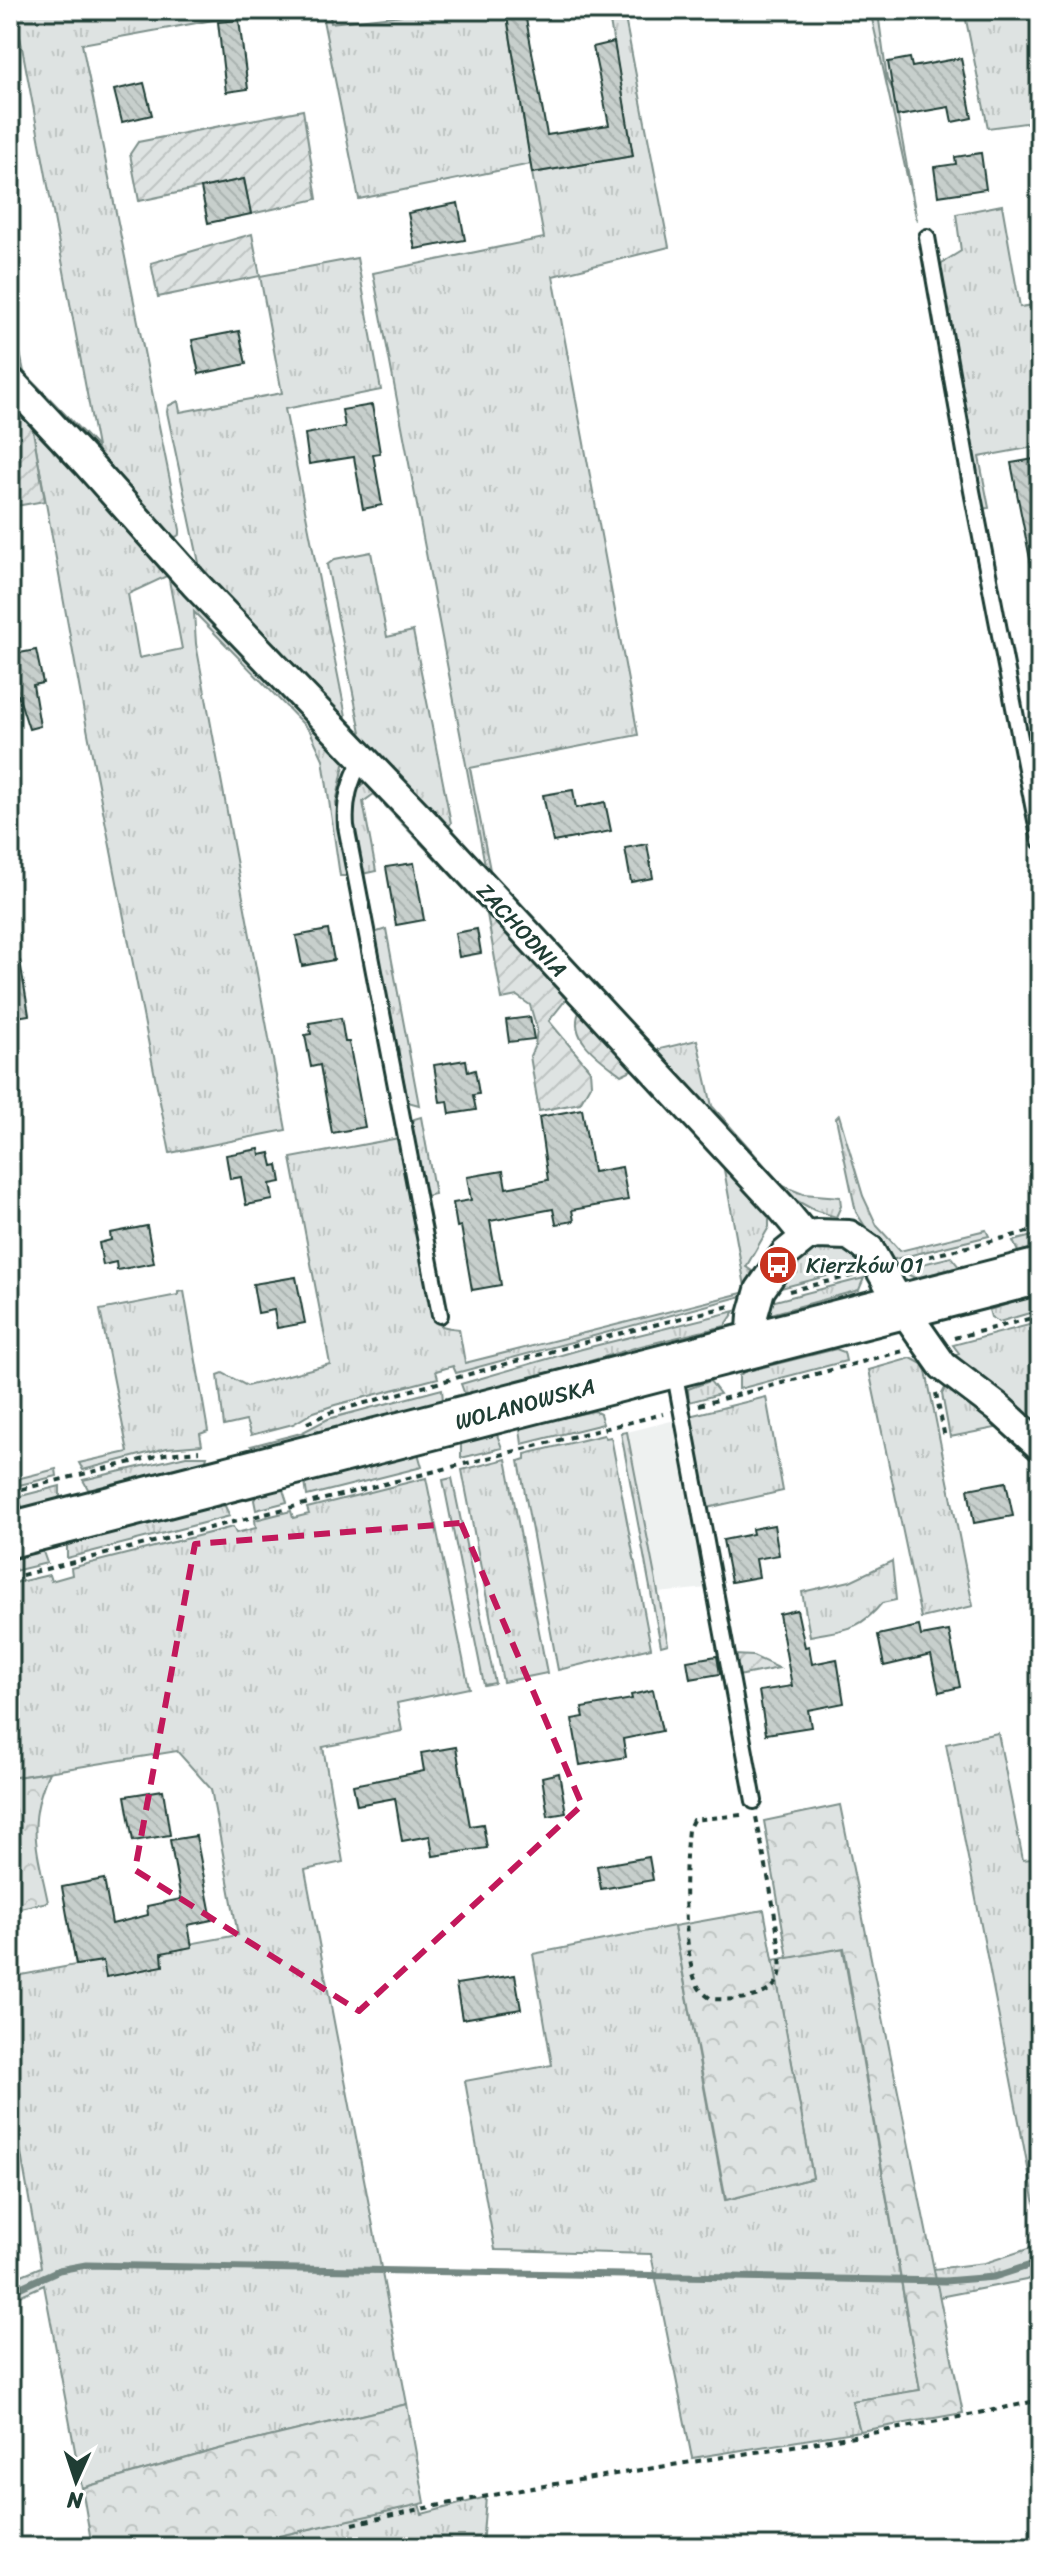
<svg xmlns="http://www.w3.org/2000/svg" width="1050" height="2557" font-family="Sriracha,sans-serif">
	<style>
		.built { fill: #eef1f0 }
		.grass { fill: url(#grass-tufts); stroke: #7e908b; stroke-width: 2 }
		.forest { fill: url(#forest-crowns); stroke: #7e908b; stroke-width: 2 }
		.garden { fill: url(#garden-furrows); stroke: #7e908b; stroke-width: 2 }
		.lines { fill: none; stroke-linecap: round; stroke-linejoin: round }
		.stream { stroke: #758883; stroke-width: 7 }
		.building { fill: url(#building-back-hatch); stroke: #1f3d34; stroke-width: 2 }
		.lane-casing { stroke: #1f3d34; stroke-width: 20 }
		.street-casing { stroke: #1f3d34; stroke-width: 34 }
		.primary-casing { stroke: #1f3d34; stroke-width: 50 }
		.path { stroke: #1f3d34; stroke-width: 4; stroke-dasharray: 6 6; stroke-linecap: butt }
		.lane { stroke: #fff; stroke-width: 14 }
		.street { stroke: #fff; stroke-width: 28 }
		.primary { stroke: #fff; stroke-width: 44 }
		.marked { fill: none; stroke: #c2185b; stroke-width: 6; stroke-dasharray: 16 10; stroke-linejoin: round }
		.labels { text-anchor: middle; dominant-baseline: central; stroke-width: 6; stroke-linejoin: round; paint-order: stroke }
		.street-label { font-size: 22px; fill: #1f3d34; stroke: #fff }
		.poi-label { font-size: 22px; fill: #1f3d34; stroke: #fff; text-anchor: start }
	</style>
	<defs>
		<pattern id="grass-tufts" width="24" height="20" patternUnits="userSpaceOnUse" patternTransform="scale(2)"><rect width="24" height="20" fill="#dee3e2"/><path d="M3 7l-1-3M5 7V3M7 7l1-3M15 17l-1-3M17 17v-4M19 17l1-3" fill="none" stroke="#bec4c2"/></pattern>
		<pattern id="forest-crowns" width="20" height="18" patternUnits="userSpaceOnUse" patternTransform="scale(2)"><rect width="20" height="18" fill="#dee3e2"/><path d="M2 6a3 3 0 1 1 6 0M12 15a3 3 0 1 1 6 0" fill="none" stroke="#bec4c2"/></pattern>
		<pattern id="garden-furrows" width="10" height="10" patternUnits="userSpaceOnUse" patternTransform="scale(2)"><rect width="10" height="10" fill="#dee3e2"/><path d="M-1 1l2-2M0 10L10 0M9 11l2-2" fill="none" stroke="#bec4c2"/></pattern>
		<pattern id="building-back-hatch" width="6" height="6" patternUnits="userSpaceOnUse" patternTransform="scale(2)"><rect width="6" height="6" fill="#c7cfcc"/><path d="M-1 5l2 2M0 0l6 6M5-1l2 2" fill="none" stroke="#aab3b0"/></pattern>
	</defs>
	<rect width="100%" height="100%" fill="#fff"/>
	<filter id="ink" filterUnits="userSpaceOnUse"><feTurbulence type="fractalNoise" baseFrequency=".0125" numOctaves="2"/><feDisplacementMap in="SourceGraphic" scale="16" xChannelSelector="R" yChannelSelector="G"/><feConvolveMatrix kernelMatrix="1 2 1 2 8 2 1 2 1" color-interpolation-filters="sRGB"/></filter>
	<g filter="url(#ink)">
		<path class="built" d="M675,1420L707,1588L658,1593L627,1432Z"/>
		<g class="grass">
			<path d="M15,10H267L82,44L180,530V534L176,537L170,536L10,365V305L24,372L97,447Z"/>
			<path d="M321,10H329L331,23L411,14V10H506L531,164L359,199Z"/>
			<path d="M608,10H623L624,13L669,247L553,276L638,735L470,768L490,870L523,907L517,906L486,870L373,273L544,238L532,173L633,156Z"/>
			<path d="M870,10H962L879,20L887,79L893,90L917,221Z"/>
			<path d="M964,10H1040V121L988,128Z"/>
			<path d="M1002,205L1020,307L1040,304V446L979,457L989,508L981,509L939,273L942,263L961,251L956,214Z"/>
			<path d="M357,258L381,390L285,409L346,716L344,720L202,577L167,412L168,406L178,401L180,412L282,393L260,276Z"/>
			<path d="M10,395L169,575L128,594L139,658L182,649L169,580L178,576L346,755L336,803L348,876H340L323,759L310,731L194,612L196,644L286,1130L170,1153L84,713L32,426L10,403Z"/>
			<path d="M371,552L387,637L413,631L451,823L448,828L365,745L362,737L327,565L335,559Z"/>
			<path d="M364,783L371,784L570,994L567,998L374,794L363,802L376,871L362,874C359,852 342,797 364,783Z"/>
			<path d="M543,928L656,1050L697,1040L712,1106L783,1186L803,1194L840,1197L841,1206L836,1217L814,1210L790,1197L541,933Z"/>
			<path d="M386,929L419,1105L408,1102L407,1097L374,933Z"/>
			<path d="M839,1115L863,1196L877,1226L900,1251L986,1230L989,1236L887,1261L856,1212L836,1118Z"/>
			<path d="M421,1117L435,1194L425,1196L411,1123L414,1119Z"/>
			<path d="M399,1138L432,1313C437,1328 445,1327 459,1329L465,1363L746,1292L723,1164L774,1212L769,1216V1227L746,1267L752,1271L746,1295L456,1373L453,1366L436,1371L438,1378L335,1405L314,1412L293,1424L251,1435L246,1421L224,1426L218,1375L223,1373L247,1386L330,1364L291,1158Z"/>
			<path d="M1040,1234V1248L1018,1252L1013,1241Z"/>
			<path d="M823,1245C843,1247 851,1252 862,1267L777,1289L802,1258Z"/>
			<path d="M951,1257L959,1267L915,1278L898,1270Z"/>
			<path d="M864,1278L859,1290L771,1314V1302Z"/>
			<path d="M184,1291L208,1431L200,1434L202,1445L167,1448L83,1470L79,1463L128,1452L100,1310L178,1295V1292Z"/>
			<path d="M1040,1294V1310L999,1322L991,1317L989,1310Z"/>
			<path d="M735,1311L725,1326L641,1346L471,1396L464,1392L461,1384L582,1349Z"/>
			<path d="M1040,1322V1431L961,1367L955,1356L959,1353L953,1345Z"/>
			<path d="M836,1349L844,1352L846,1361L739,1389V1376L744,1372Z"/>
			<path d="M911,1358L922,1364L926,1371L973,1606L921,1618L869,1370Z"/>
			<path d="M710,1381L720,1394L689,1402L688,1389Z"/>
			<path d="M951,1386L1040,1457V1467L1000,1427L950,1437L942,1394L945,1388Z"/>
			<path d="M442,1389L443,1401L438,1405L258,1451L251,1446L301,1433L328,1419Z"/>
			<path d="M766,1397L783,1491L707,1508L689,1416Z"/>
			<path d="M594,1411L600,1414L603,1424L522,1444L520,1429L523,1426Z"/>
			<path d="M496,1432L502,1448L461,1458V1440Z"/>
			<path d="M627,1432L668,1644L661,1646L621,1433Z"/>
			<path d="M604,1435L606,1438L611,1437L651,1648L558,1670L519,1461L525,1459V1454Z"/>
			<path d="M418,1453L422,1467L307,1496L305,1482Z"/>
			<path d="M186,1456H207L205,1463L96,1492L88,1489L83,1480Z"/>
			<path d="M506,1459L547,1673L503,1682L462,1470Z"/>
			<path d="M56,1469L57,1476L15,1486L13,1480Z"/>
			<path d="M426,1478L469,1688L397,1703L402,1731L323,1747L343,1862L305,1870L407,2404L219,2449L82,2488L44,2285L10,2300V2280L41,2267L10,2091V1977L238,1935L211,1789L177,1751L10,1778V1584L49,1575L51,1581L72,1575L71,1568L233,1527L236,1533L256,1528L255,1520L291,1511L293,1518L309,1514L307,1508Z"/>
			<path d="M452,1478L495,1683L484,1685L443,1480Z"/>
			<path d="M60,1486V1496L54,1503L27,1509L23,1508L17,1497Z"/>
			<path d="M282,1487L287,1502L256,1510L254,1500L260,1491Z"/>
			<path d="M213,1502L225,1506L230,1516L67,1558V1544L69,1540Z"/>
			<path d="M42,1549L47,1563L10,1572V1555Z"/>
			<path d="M892,1561L896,1600L882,1603C859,1631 845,1629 810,1636L802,1592L850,1581Z"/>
			<path d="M998,1733L1023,1860L1040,1858V2230L946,1744Z"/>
			<path d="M674,1926L725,2200L813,2178L773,1960L843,1948L920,2390L852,2401L860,2431L692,2458L651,2254L495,2250L465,2081L552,2065L533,1954Z"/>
			<path d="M1040,2245V2274L1026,2280L939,2297L933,2269L985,2263Z"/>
			<path d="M486,2497L482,2547H230L419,2504L422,2514Z"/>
		</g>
		<g class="forest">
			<path d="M49,1772C26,1824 37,1849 48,1902L10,1910V1778Z"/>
			<path d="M840,1805L963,2413L860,2431L852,2401L920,2390L844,1948L788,1958L764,1821Z"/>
			<path d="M764,1910L813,2178L726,2200L674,1926Z"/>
			<path d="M407,2404L425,2503L230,2547H92L82,2488L219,2449Z"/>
		</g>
		<g class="garden">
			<path d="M303,110L317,199L251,214L244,179L139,201L130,154L138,142Z"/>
			<path d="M252,234L260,276L158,297L151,263Z"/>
			<path d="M10,403L32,425L45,501L10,507Z"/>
			<path d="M487,914L567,998L549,1021L590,1070L591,1084L580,1103L539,1111L530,1056L535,1045L537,1029L530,1005L517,996L502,999Z"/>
			<path d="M579,1012L634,1069L621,1075C602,1060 568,1040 579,1012Z"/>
			<path d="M734,1655L753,1656L779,1668L738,1676Z"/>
		</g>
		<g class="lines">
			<path class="stream" d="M10,2292L59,2270L86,2265L945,2281L994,2277L1040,2262"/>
		</g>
		<g class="building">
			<path d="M525,13L547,135L609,125L593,47L614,42L633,156L532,173L507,16Z"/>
			<path d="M239,20L248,89L226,92L218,22Z"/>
			<path d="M910,58L912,67L961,58L972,118L952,122L949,107L897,116L888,62Z"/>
			<path d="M144,83L152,115L122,122L114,90Z"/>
			<path d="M981,153L986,189L938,196L934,167L956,164L955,157Z"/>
			<path d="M244,179L251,214L208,223L201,188Z"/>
			<path d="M458,203L465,240L415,249L408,213Z"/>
			<path d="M239,331L246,364L199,374L192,340Z"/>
			<path d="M372,405L380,453L373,454L382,505L363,509L354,457L309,464L305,434L345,427L342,410Z"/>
			<path d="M1040,458V563L1031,564L1011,463Z"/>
			<path d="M36,650L43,683L33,685L40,726L29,729L18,695L10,696V660L14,659V654Z"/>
			<path d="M573,790L576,808L605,802L611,831L553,842L543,795Z"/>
			<path d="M647,844L653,878L631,882L625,848Z"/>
			<path d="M414,863L424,920L396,925L386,867Z"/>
			<path d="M477,929L481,953L459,957L455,933Z"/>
			<path d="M328,930L334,960L302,966L296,936Z"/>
			<path d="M20,961L29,1015L10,1018V962Z"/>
			<path d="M530,1017L534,1039L509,1042L506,1020Z"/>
			<path d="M341,1018L345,1042H349L365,1127L332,1133L320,1065L311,1067L305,1035L311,1034L309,1023Z"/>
			<path d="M466,1060L468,1072L475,1070L479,1094L473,1095L476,1110L450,1114L448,1101L440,1102L434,1065Z"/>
			<path d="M582,1109L593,1172L622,1167L628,1200L572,1210L574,1221L556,1224L553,1209L490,1221L501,1285L472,1290L461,1226L457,1227L453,1203L471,1200L467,1177L503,1171L506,1188L548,1180L539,1117Z"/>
			<path d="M259,1149L260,1155L270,1153L273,1166L278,1165L281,1182L270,1184L273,1200L246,1205L241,1177L230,1179L226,1155Z"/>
			<path d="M147,1226L154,1263L117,1270L116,1262L103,1265L99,1243L111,1240L110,1233Z"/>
			<path d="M296,1277L305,1323L277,1328L274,1310L258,1313L253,1284Z"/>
			<path d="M1006,1482L1013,1516L974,1523L968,1489Z"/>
			<path d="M774,1525L779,1555L756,1559L759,1577L731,1582L723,1540L753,1534L752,1529Z"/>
			<path d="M797,1610L805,1647L809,1646L812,1664L837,1659L844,1703L808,1710L811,1727L766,1734L759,1691L792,1686L779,1614Z"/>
			<path d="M919,1626L921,1636L949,1631L960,1687L939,1692L931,1655L884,1666L878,1635Z"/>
			<path d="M717,1656L720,1674L690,1679L687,1661Z"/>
			<path d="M653,1690L662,1731L623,1739L626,1757L580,1765L572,1719L584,1717L582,1708L632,1699L631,1695Z"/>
			<path d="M456,1747L470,1826L483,1824L487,1848L433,1856L430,1836L402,1841L395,1798L357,1805L353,1785L424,1771L421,1753Z"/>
			<path d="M559,1773L566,1813L548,1816L542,1777Z"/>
			<path d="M163,1790L170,1835L133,1841L125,1796Z"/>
			<path d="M196,1836L212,1920L188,1925L192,1947L162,1953L163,1966L106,1977L103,1961L76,1965L62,1887L104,1879L112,1924L148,1915L147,1906L181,1899L170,1840Z"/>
			<path d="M649,1857L653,1880L601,1889L597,1866Z"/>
			<path d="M515,1975L521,2009L462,2019L456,1984Z"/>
		</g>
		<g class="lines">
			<defs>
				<g id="lane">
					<path d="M927,237L972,491L1040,841"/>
					<path d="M362,758C350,782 344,800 346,826L440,1315"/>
					<path d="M674,1370L754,1801"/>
				</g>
				<g id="street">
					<path d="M10,381L86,462L195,584L418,816L782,1208L806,1237"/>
					<path d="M751,1345L753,1315L760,1290L785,1254L806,1237L816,1234L849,1235L869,1249L901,1306L943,1366L997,1407L1040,1446"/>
				</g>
				<path id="primary" d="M10,1535L1040,1271"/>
			</defs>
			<use href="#lane" class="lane-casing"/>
			<use href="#street" class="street-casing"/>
			<use href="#primary" class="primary-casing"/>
			<g class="path">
				<path d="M906,1262L1040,1229"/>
				<path d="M789,1291L855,1275"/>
				<path d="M954,1338L1040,1316"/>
				<path d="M936,1393L945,1438"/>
				<path d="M699,1405L903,1351"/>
				<path d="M307,1423L329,1413L582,1343L730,1306"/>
				<path d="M10,1492L165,1454L199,1451"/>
				<path d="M10,1578L663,1414"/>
				<path d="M741,1815L693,1820L688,1830C684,1864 682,1958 698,1986C701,1992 706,1995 711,1999C732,2000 769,2001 779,1978C787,1960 761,1843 756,1817"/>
				<path d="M353,2524C580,2471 813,2451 1040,2400"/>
			</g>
			<use href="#lane" class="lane"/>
			<use href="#street" class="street"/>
			<use href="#primary" class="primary"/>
		</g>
	</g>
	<path class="marked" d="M461,1523L582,1805L359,2011L135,1870L195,1544Z"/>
	<defs>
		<symbol id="bus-disc" viewBox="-11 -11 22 22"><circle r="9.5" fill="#c8321e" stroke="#fff"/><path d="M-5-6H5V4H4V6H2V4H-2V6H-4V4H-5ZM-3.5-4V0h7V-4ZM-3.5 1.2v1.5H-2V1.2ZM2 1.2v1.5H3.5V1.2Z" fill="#fff"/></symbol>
	</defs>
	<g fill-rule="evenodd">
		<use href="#bus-disc" x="756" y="1243" width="44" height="44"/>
	</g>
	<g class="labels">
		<g class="street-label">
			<text transform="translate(522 930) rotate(47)">ZACHODNIA</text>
			<text transform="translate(525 1404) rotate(-15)">WOLANOWSKA</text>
		</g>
		<g class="poi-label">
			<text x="806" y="1265">Kierzków 01</text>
		</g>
	</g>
	<rect width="1050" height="2557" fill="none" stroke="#fff" stroke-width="40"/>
	<rect x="20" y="20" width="1010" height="2517" fill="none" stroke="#1f3d34" stroke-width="3" filter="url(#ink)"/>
	<g transform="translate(76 2481) rotate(183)" stroke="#ffffff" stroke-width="6" paint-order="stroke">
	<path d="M0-6L14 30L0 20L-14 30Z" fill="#1f3d34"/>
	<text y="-12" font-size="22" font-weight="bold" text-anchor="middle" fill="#1f3d34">N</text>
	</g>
</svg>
